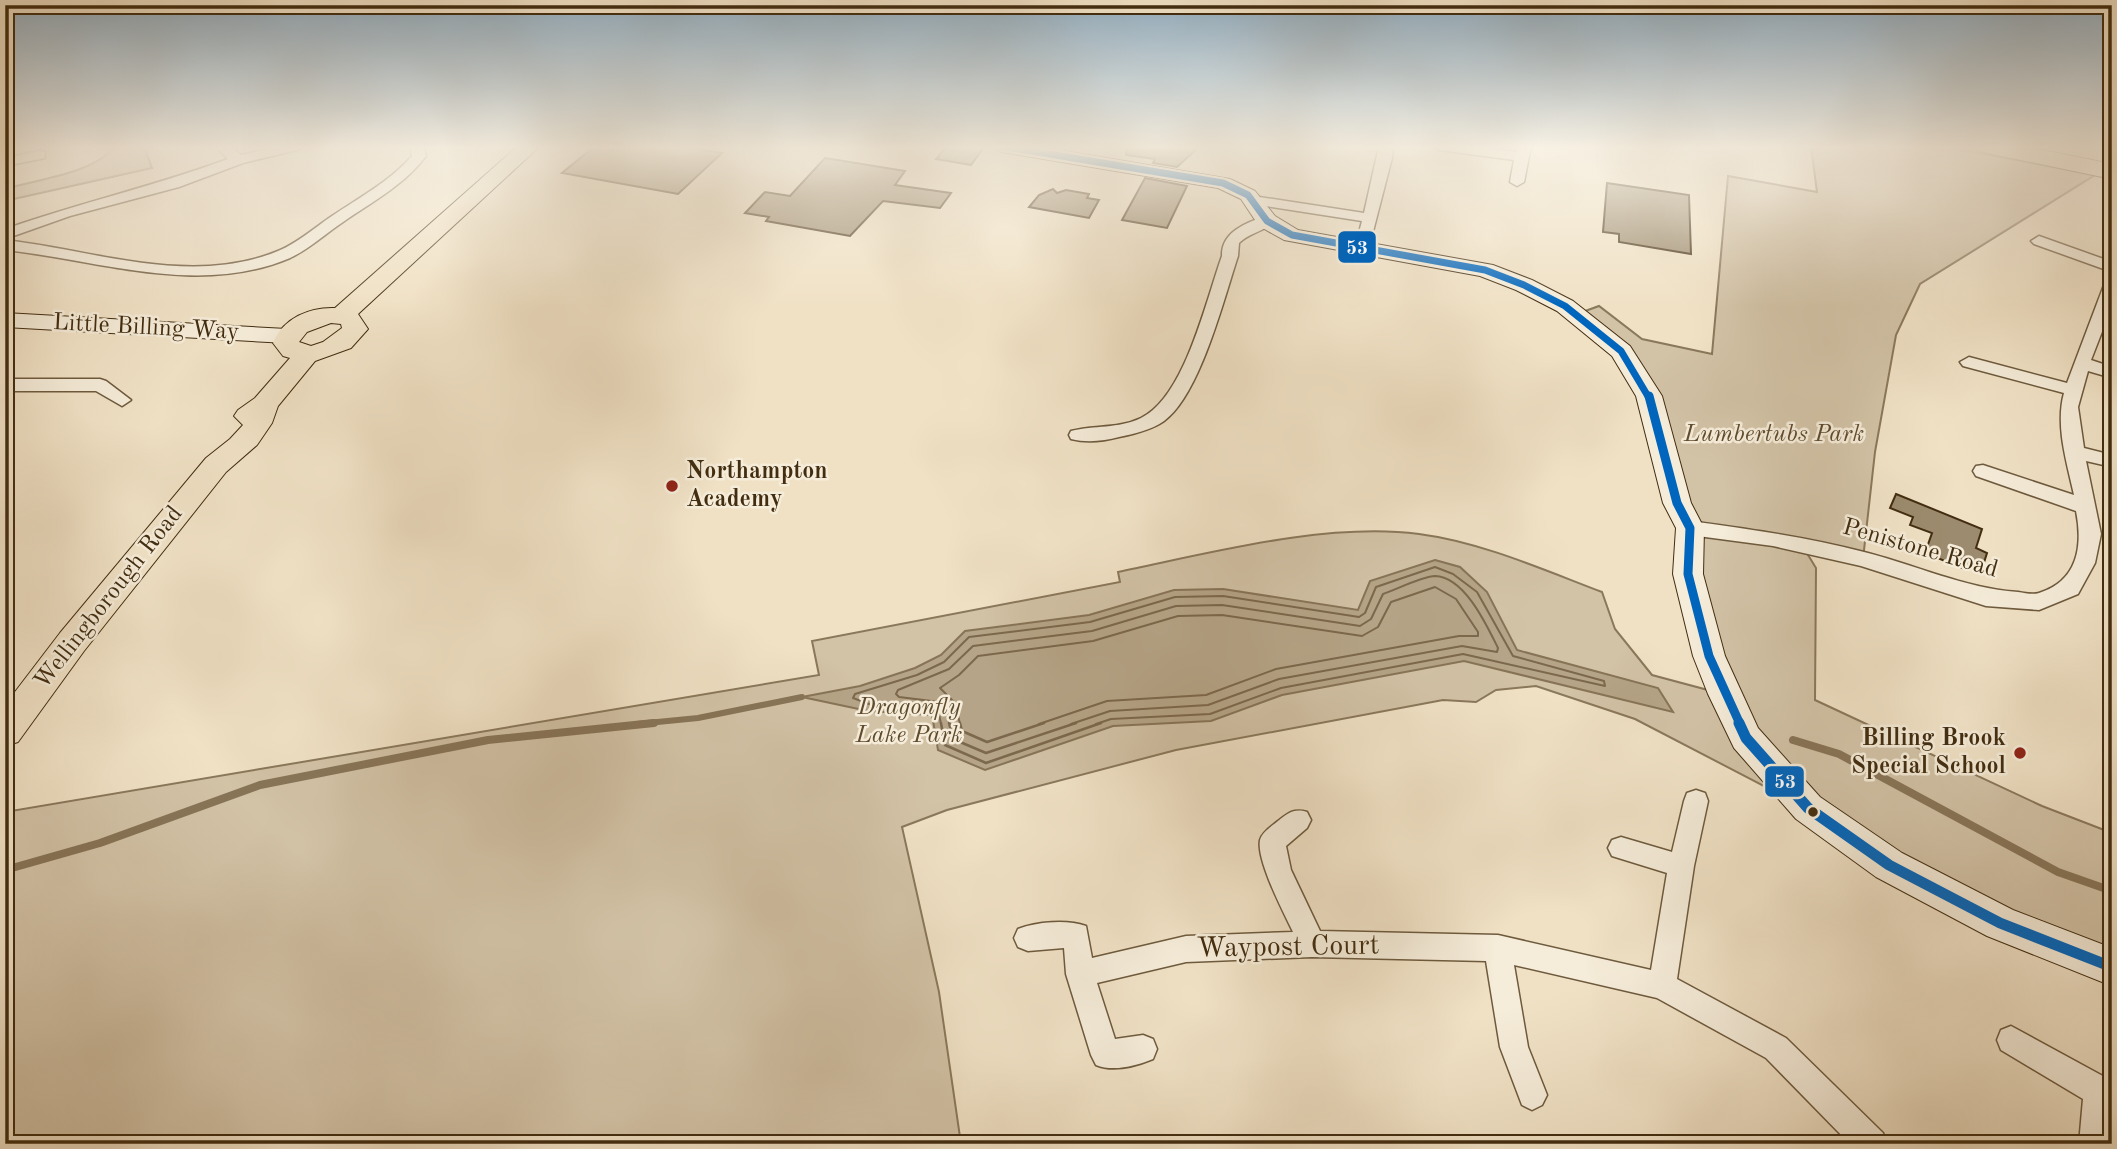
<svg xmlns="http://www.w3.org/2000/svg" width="2117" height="1149" font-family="'Old Standard TT',serif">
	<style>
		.green { fill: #d2c2a6; stroke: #8a785b; stroke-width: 2 }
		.water { fill: #b5a487; stroke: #877457; stroke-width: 2 }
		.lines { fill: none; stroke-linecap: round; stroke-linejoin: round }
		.shore-far1 { stroke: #7c684c; stroke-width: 2 }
		.shore { stroke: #7c684c; stroke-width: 2.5 }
		.stream-far1 { stroke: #877457; stroke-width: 6 }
		.stream { stroke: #877457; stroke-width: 8 }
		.building { fill: #9c8b6e; stroke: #422d10; stroke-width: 2 }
		.street-casing { stroke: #6e5a3d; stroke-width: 3 }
		.secondary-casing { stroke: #422d10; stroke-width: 2 }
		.primary-casing { stroke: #422d10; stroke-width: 2 }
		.highway-casing { stroke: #422d10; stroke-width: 2 }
		.street { fill: #f5ecd9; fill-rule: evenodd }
		.secondary { fill: #f5ecd9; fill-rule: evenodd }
		.primary { fill: #f0e1c5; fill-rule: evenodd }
		.highway { fill: #f0e1c5; fill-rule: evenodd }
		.bus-1-far2-casing { stroke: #f5ecd9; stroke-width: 11 }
		.bus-1-far1-casing { stroke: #f5ecd9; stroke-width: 14 }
		.bus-1-casing { stroke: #f5ecd9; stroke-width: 17 }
		.bus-1-far2 { stroke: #0065bd; stroke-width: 7 }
		.bus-1-far1 { stroke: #0065bd; stroke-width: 9 }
		.bus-1 { stroke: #0065bd; stroke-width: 11 }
		.poi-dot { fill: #8f2418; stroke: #f5ecd9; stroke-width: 2.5 }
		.bus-dot { fill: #422d10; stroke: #f5ecd9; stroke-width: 2.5 }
		.labels { text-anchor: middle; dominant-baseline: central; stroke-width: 5; stroke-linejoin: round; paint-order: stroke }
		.street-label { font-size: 24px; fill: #422d10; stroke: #f5ecd9 }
		.park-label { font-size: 24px; font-style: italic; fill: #5f4b2e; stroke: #f5ecd9 }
		.poi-label { font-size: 24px; font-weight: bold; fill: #422d10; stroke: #f5ecd9; text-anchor: start }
		.near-street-label { font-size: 28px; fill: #422d10; stroke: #f5ecd9 }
		.line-badge { stroke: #f5ecd9; stroke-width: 2.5 }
		.badge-label { font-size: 19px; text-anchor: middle; font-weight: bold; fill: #fff }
	</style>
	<rect width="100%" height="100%" fill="#f0e1c5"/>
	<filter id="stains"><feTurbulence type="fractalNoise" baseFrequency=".00286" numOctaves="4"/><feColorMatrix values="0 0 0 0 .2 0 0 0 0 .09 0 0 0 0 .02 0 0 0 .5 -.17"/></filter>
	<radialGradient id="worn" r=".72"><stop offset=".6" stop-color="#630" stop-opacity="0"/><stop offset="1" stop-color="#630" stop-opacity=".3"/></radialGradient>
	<g class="green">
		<path d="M114,146H144L152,168L5,201V189C34,180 97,173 114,146Z"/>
		<path d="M1811,146H1942L2095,175L1920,284L1896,335L1875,452L1863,559L1802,545L1816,568L1815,700L2042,806L2112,833V967L1635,719L1536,686L1496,690L1476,702L1443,700L1176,750L947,810L902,827L939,992L961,1144H5V812L819,675L812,641L1120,582L1118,572C1210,553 1326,522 1419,534C1481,542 1544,570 1602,592L1615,629L1652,675L1723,694L1649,396L1577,314L1599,306L1642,339L1712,354L1728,176L1817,192Z"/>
	</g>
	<path class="water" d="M1435,560L1460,567L1487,592L1517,650L1658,688L1673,712L1464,661L1282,695L1211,721L1113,726L985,770L938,750L932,715L868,711L802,697L860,686L915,668L941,655L965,631L1089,615L1174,590L1223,589L1358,610L1370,581Z"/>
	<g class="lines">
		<g class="shore-far1">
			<path d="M941,724L939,714L934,709L869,704L853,698L855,694L917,675L944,662L969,637L1090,622L1175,597L1223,596L1359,617L1365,613L1376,587L1435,567L1453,574L1477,592L1513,656L1604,681L1605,686L1463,654L1281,688L1210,714L1111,719L1096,724"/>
			<path d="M950,724L947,711L940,702L899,697L896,694L898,690L949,669L973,646L1092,631L1176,606L1222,605L1360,626L1371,619L1383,594C1395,590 1423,576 1435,576C1465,577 1487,626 1498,648L1497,652L1462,646L1279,679L1208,705L1110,711L1071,724"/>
			<path d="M960,724L955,703L940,688L959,675L978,656L1093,641L1178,616L1222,615L1362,636L1378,627L1391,602L1435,587L1456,599L1478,632V636H1459L1276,669L1206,695L1107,701L1039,724"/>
		</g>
		<g class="shore">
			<path d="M941,723L945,745L986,763L1101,723"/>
			<path d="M949,723L953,739L986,753L1076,723"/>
			<path d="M960,723L962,731L987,742L1044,723"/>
		</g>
		<path class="stream-far1" d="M637,724L698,718L802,697"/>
		<g class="stream">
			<path d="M1793,740L1839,754L2058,872L2112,891"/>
			<path d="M5,870L100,843L260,785L488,740L654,723"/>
		</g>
	</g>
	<g class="building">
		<path d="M595,146H678L722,153L678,194L562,173Z"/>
		<path d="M947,146H985L971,165L936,159Z"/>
		<path d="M1127,146H1200L1177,167L1153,163L1155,159L1126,155Z"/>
		<path d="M825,158L905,171L895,185L951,193L940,208L883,201L850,236L766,221L769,217L745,213L765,192L790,196Z"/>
		<path d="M1145,178L1187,186L1167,228L1122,220Z"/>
		<path d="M1607,183L1689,195L1691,254L1619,242V234L1603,232Z"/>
		<path d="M1053,189L1057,193L1066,190L1089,194L1087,198L1099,200L1089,218L1029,207L1039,195Z"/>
		<path d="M1896,494L1982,529L1976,548L1987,553L1981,572L1968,567L1967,570L1925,553L1932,533L1910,525L1913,517L1890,508Z"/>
	</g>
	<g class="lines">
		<defs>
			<g id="street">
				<path d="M215,146H230L241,155L279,146H303L301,149L243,163L179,187L70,216L5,239V229C79,203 155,186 228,159Z"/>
				<path d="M410,146H424L426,156C404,185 372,202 343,222C325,234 309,249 290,258C198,297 100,260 5,250V240C94,250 191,287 278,251C298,243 314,228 332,216C360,197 389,182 412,156Z"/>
				<path d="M1379,146H1393L1392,158L1368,251L1363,253L1355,248L1362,221L1253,204L1246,200L1253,196L1364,213Z"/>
				<path d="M1432,146H1470L1516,152L1517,146H1531L1524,182L1517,186L1510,182L1514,160L1439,150Z"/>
				<path d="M40,151L45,152V158L5,166V158Z"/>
				<path d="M1267,216L1275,221C1265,231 1249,233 1239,243L1238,256C1224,298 1200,395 1164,421C1151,430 1134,434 1119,437C1104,441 1087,443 1071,439L1069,435L1071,431C1094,425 1118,429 1141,418C1185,397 1206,300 1222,256C1221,232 1247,222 1267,216Z"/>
				<path d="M2039,236L2112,262V272L2034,244L2031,241Z"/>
				<path d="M2112,280V306L2091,360L2112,367V378L2088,371L2078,407L2084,448L2112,455V467L2086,461L2101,534L2095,563L2078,594L2039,610L1986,606L1861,566L1773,546L1690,535L1683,533L1680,528L1683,523L1690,521C1748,529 1807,537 1864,552C1916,565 1964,588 2018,592C2025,593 2033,595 2039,593C2078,581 2083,546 2076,511L1976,476L1973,471L1976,466L1983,465L2074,495C2067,463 2055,426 2064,393L1963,366L1960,362L1969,357L2067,383L2104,285Z"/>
				<path d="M5,379H100L106,381L131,400L122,406L96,391H5Z"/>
				<path d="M1696,790L1705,793L1708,801L1694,866L1677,979L1786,1038L1883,1133L1887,1144H1850L1766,1058L1657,998L1514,965L1528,1047L1547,1095L1542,1105L1532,1110L1522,1105L1500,1047L1486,961L1312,957L1186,962L1097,983L1115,1039L1143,1035L1153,1039L1157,1049L1153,1059C1136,1066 1113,1072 1096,1065L1091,1055L1066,974L1064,948L1028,951L1018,947L1014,938L1018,929C1036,922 1067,919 1086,926L1092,958L1186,936L1293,932C1284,913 1256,860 1260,840C1262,832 1272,826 1278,821C1288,813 1294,808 1307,812L1311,820L1307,828L1286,846L1291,870L1320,931L1498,935L1651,970L1667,873L1612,856L1608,848L1612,840L1621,837L1672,852L1684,801L1687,793Z"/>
				<path d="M2011,1026L2112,1081L2109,1144H2079L2083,1099L2001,1050L1997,1040L2001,1030Z"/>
			</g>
			<g id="secondary">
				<path d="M991,146H1036L1230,179L1255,191L1275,216L1298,230L1493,265L1532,280L1573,301L1630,346L1662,396L1691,503L1704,528L1703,574L1725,656L1758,728L1820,797L1902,853L2013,910L2112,948V986L1987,936L1876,877L1796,819L1734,748L1708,694L1693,656L1673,574L1676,528L1663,503L1636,396L1612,356L1557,311L1516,290L1480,276L1284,240L1259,226L1241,199L1218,188L1001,152Z"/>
				<path d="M5,313L287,329L296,331L299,336L296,341L287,343L5,327Z"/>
			</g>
			<path id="primary" d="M518,146H540L358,314L368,329L351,348L315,361L278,406L272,423L257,445L226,472L84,651L18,742L5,746V705L60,633L206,458L230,439L243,425L234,416L238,410L255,398L290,358L283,356L273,343C283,318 310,307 335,308ZM331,323L341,324L342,328L323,342L311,346L299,342L307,332Z"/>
			<path id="highway" d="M1975,146H2022L2112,164V179L1987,153L1978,151Z"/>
		</defs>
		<use href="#street" class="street-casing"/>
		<use href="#secondary" class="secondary-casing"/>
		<use href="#primary" class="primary-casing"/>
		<use href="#highway" class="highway-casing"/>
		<use href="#street" class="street"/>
		<use href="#secondary" class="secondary"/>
		<use href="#primary" class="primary"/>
		<use href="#highway" class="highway"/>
		<defs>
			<path id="bus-1-far2" d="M1001,146L1223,183L1248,195L1267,221L1292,235L1485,270L1524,285L1565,306L1621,351L1649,398"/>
			<path id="bus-1-far1" d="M1649,396L1677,503L1690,528L1688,574L1709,656L1740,724"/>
			<path id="bus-1" d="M1739,723L1746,738L1808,808L1889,865L2000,923L2112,967"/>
		</defs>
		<use href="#bus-1-far2" class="bus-1-far2-casing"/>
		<use href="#bus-1-far1" class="bus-1-far1-casing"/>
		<use href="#bus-1" class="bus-1-casing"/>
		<use href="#bus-1-far2" class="bus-1-far2"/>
		<use href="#bus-1-far1" class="bus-1-far1"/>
		<use href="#bus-1" class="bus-1"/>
	</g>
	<linearGradient id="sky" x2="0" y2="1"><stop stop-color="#93aec1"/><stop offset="0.48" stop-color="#f8f2e5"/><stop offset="1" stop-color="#f8f2e5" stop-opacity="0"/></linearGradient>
	<rect width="2117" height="307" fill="url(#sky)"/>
	<g class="poi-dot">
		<circle cx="672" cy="486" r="7"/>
		<circle cx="2020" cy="753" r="7"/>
	</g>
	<circle class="bus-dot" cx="1813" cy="812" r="6"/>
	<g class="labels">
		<g class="street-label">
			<text transform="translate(146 328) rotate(3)">Little Billing Way</text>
			<text transform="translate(1920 549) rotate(16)">Penistone Road</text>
			<text transform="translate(109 598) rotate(-52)">Wellingborough Road</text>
		</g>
		<g class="park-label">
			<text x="1774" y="435">Lumbertubs Park</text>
			<text x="909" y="708">Dragonfly<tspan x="909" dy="28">Lake Park</tspan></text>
		</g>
		<g class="poi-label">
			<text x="686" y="472">Northampton<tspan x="686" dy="28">Academy</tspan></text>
			<text x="2006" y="739" text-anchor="end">Billing Brook<tspan x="2006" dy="28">Special School</tspan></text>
		</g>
		<g class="near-street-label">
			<text transform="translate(1288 948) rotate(-1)">Waypost Court</text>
		</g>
	</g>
	<g class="line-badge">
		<rect x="1337" y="230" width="40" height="34" rx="7" fill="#0065bd"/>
		<rect x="1764" y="765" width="41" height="33" rx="7" fill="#0065bd"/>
	</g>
	<g class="badge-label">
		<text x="1357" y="254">53</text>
		<text x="1785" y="788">53</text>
	</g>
	<rect width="2117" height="1149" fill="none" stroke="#f0e1c5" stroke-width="28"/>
	<rect x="7" y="7" width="2103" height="1135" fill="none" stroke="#422d10" stroke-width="3.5"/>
	<rect x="14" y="14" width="2089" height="1121" fill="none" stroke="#422d10" stroke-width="2"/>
	<rect width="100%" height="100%" filter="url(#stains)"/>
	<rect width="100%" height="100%" fill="url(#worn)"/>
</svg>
